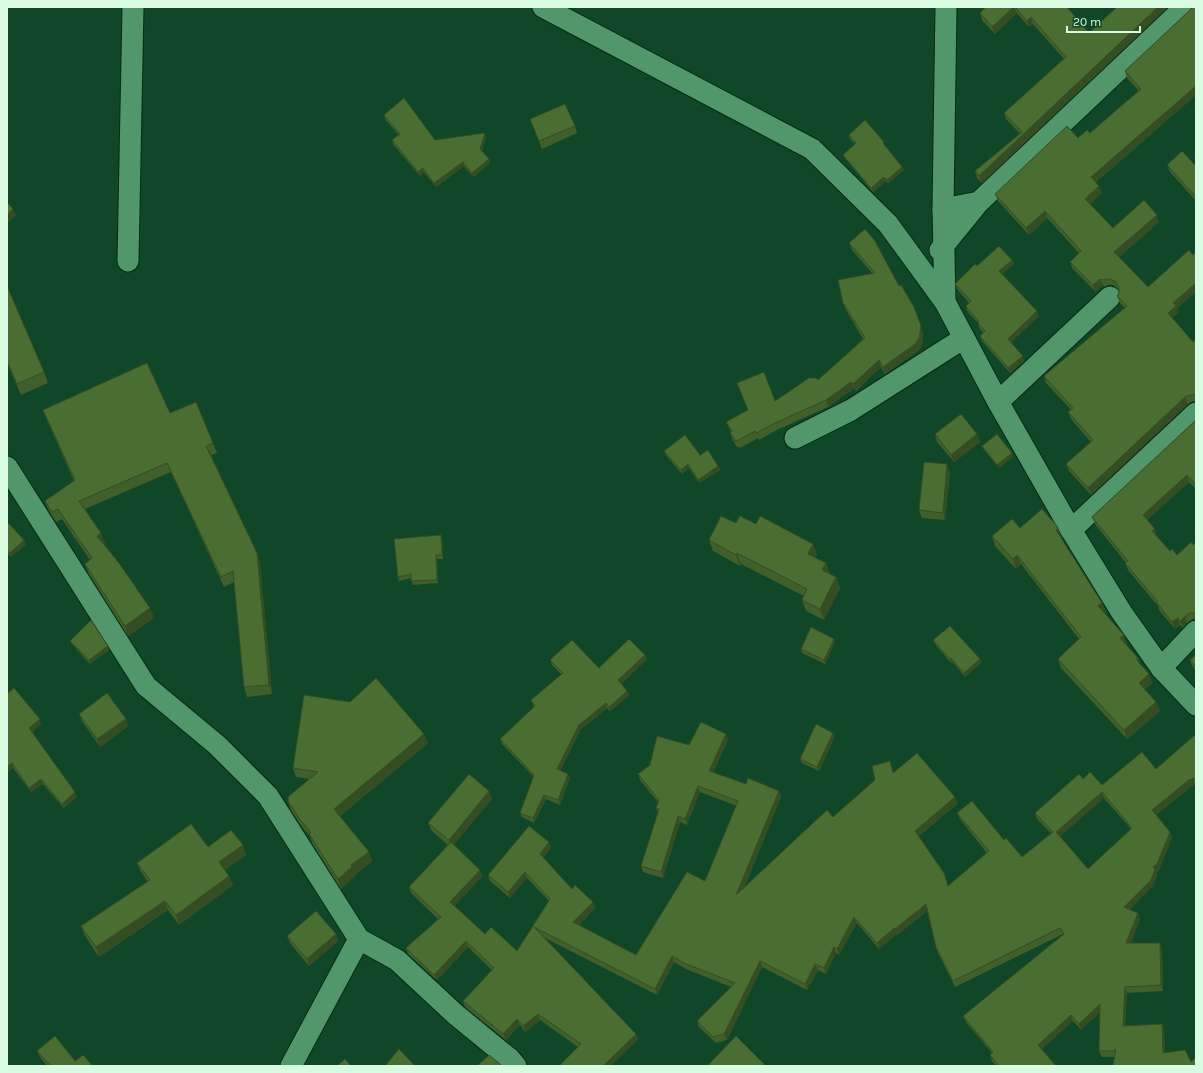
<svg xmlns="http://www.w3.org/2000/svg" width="1203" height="1073" font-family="Karla,sans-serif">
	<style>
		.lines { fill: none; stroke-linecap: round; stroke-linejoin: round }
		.minor-casing { stroke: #042b15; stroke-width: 23 }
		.minor { stroke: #52976b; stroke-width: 21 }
		.wall { fill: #405f2b; fill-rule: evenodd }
		.shaded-wall { fill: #344d23 }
		.building { fill: #4a6e32; stroke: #344d23; fill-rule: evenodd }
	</style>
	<rect width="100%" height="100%" fill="#104728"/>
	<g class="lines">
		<defs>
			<g id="minor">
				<path d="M543,7L812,149L888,224L945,302L998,402L1071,530L1122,613L1161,668L1196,705"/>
				<path d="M943,209L979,202L1185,7"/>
				<path d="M940,250L979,202"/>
				<path d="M128,261L133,7"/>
				<path d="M945,302L943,209L946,7"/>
				<path d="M998,402L1110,297"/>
				<path d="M795,438L851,410L964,338"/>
				<path d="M7,467L146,686L217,745L268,796L359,939L397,960L455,1014L510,1059L516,1066"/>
				<path d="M1071,530L1196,413"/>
				<path d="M1161,668L1196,631"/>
				<path d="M291,1066L359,939"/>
			</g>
		</defs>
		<use href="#minor" class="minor-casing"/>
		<use href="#minor" class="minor"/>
	</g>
	<g class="wall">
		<path d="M986,7H1067L1089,33L1117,7H1168L982,183L977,178L975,171L1020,134L1006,119L1004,113L1064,59L1033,24L1029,27L1017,13L995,34L982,20L980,13Z"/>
		<path d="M1196,7V95L1096,182L1102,193L1090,204L1113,228L1159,222L1119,257L1148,287L1177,309L1178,313L1172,318L1193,342L1196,339V401H1193L1188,404L1091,495L1069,471L1066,464L1091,442L1071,419L1068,412L1071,410L1046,383L1044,376L1125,308L1120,303L1117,296L1119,293V290L1118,289L1113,285H1108L1104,287L1103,285L1096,292L1072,268L1070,262L1079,253L1047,218L1029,235L998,201L995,194L1078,138L1090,133L1139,91L1127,78L1125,71L1191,9Z"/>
		<path d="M384,115L435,140L486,136L482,151L489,159L490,163L474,177L464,166L436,187L424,172L420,176L393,144L392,140L399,135L385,119Z"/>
		<path d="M530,119L575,126L577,133L542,149Z"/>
		<path d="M849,135L885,146L902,167L904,170L888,183L886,181L873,192L845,158L843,155L855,144L850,139Z"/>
		<path d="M1167,165L1196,166V201L1170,172Z"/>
		<path d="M865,229L923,333L922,345L918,351L885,374L881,367L856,391L854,388L828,407L777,430L759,440L758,438L740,448L739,447H737L732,439L730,432H731L726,422L748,410L775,401L818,380L863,339L846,310L843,303L872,273L852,250L849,243Z"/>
		<path d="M1012,260L1014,264L1002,274L1039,316L1011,342L1024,361L1010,373L982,341L980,336L984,333L979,328L978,323L967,311L966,306L969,303L957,289L955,284L977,266Z"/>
		<path d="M7,286L44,372L48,383L21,395L7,363Z"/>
		<path d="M43,410L170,413L213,443L217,453L211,455L257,553L260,563L272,694L247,697L244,687L234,582L224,587L171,472L85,509L105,543L104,544L150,608L154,618L128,636L89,574L85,564L90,560L62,519L56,522L49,511L45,501L74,481L47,420Z"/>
		<path d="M1196,420V489L1189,482L1147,520L1157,536L1170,551L1177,555L1196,542V619H1193L1187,623L1183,628L1180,625L1175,629L1159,610L1158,606L1128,570L1125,563H1126L1095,524L1092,517Z"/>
		<path d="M935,434H977L980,442L954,462L937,442Z"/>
		<path d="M982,446L1012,453L1013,457L999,468L984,450Z"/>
		<path d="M664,451L700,455L718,466L720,470L699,483L689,468L682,474L665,454Z"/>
		<path d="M950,472L945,520L922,518L919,510Z"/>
		<path d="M7,522L24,540L26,544L11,557L7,553Z"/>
		<path d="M736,523L756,524L813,544L817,555L815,558L826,563L830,574L836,577L840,588L824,620L806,611L802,600L804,596L741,564L740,566L713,551L709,540Z"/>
		<path d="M1020,528H1058L1062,538H1061L1102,603L1106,612L1104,613L1127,644L1126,645L1138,658L1140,664L1152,683L1145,689L1156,702L1160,711L1127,739L1061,668L1058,659L1079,639L1021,564L1016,569L995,546L992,536Z"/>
		<path d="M441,535L442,538L443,559H437L438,583L413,585L411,578L399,581L398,577Z"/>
		<path d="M933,640L981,663L965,677L953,662L951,663L935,644Z"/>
		<path d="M70,641L109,650L90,664L72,644Z"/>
		<path d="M835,642L825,664L802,653L801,649Z"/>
		<path d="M1196,655V671L1192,666L1190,660Z"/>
		<path d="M647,659L621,684L627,691L629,696L610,711L607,708L581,729L560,771L570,778L560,805L546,799L534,823L522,817L520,813L534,777L502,744L500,739L534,707L533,705L531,700L562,675L552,665L550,660L599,668Z"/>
		<path d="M7,694L41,724L32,732L77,797L64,808L43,784L31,792L13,768L7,773Z"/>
		<path d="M350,702L428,743L340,816L369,852L372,861L355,875V876L341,889L312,843L310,836L302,827L291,810L288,801L309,779L296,777L293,768Z"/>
		<path d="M79,714L128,726L100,747L82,721Z"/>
		<path d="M833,733L835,736L819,771L802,763L800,759Z"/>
		<path d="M726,734L728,740L713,772L746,784L779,791L781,797L744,888L833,817L875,780L890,761L893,772L958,803L919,836L948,886L987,853L960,819L957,813L1004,840L1022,857L1051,833L1037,819L1035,813L1083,779L1102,785L1156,769L1196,734V785L1195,784L1193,786V785L1156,815L1170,832L1172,838L1159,870L1156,873L1157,875L1153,886L1129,910L1140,919L1131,943L1162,949L1163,991L1127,993L1125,1026L1162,1024L1164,1030L1165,1053L1191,1062L1196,1066L1114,1057H1102L1099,1051L1100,1012L1081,1030L1073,1021L1041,1049L1056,1066H996L992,1061L990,1055L992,1053L966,1022L963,1016L1063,935V934L955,987L938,953L936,947L927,911L897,935V934L879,949L857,923L839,955L836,953L826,974L818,970L807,990L762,967L727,1040L716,1043L699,1027L697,1021L731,987L686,969L674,962L657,995L543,937L636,1034L638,1040L578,1047L540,1020L525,1032L520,1025L506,1040L465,1007L463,1001L492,970L468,947L437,980L408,954L406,948L438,919L411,893L409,887L448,845L431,830L428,823L489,791L492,799L454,844L483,876L454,906L485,934L517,951L549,901L527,878L510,898L490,881L488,875L549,842L551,848L543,858L572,889L593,902L595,908L579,925L636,955L705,881L737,806L700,792L687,825L680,822L663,878L643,872L641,866L658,813L656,808L658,802L640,780L638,774L689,745ZM1104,798L1131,829L1088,869L1060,836Z"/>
		<path d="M243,845L246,855L225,870L233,885L179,925L168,910L99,957L85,936L81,926L148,882L141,872L137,863L208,847Z"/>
		<path d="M336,934L338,941L309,966L290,943L287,936Z"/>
		<path d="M37,1051L75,1061L93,1066H47L40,1057Z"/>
	</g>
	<g class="shaded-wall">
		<path d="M1014,7L1017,13L995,34L992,27Z"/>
		<path d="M1158,7H1168L982,183L979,176Z"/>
		<path d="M1031,17L1033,24L1029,27L1027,21Z"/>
		<path d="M1196,86V95L1094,184L1091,177Z"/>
		<path d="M485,133L486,136L481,153L480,149Z"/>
		<path d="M489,159L490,163L474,177L472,173Z"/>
		<path d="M463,162L464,166L436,187L434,183Z"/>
		<path d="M902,167L904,170L888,183L887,180Z"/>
		<path d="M423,168L424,172L420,176L418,172Z"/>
		<path d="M884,177L886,181L873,192L871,188Z"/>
		<path d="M1099,186L1102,193L1088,206L1085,199Z"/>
		<path d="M13,209L16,216L7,224V215Z"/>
		<path d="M1045,211L1047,218L1029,235L1026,228Z"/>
		<path d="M1157,215L1159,222L1116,259L1114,252Z"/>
		<path d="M1012,260L1014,264L1001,276L999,271Z"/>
		<path d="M1100,279L1103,285L1096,292L1093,285Z"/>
		<path d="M1196,283V292L1177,309L1178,313L1170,320L1168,313L1173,303Z"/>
		<path d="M914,307L923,333L922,345L918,351L885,374L883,367Z"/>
		<path d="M1037,311L1039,316L1009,343L1008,339Z"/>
		<path d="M1023,356L1024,361L1010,373L1008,368Z"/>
		<path d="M879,360L881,367L856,391L853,384Z"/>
		<path d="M851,382L854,388L828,407L826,400Z"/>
		<path d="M1185,397L1188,404L1091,495L1088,488Z"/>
		<path d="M977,434L980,442L954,462L951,455Z"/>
		<path d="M1012,453L1013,457L999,468L997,465Z"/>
		<path d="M688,464L689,468L682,474L681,470Z"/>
		<path d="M947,464L950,472L945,520L943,513Z"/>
		<path d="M718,466L720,470L699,483L698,480Z"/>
		<path d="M1187,475L1189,482L1145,522L1143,515Z"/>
		<path d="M1058,528L1062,538L1059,540L1056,530Z"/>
		<path d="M1155,529L1157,536L1155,538L1152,531Z"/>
		<path d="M101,533L105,543L101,546L97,536Z"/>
		<path d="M441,535L442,538L443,559L442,555Z"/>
		<path d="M24,540L26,544L11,557L10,553Z"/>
		<path d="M813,544L817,555L812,565L808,554Z"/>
		<path d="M257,553L260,563L272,694L269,685Z"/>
		<path d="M737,553L741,564L740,566L736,555Z"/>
		<path d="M436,555L437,559L438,583L437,580Z"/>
		<path d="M1017,555L1021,564L1016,569L1013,559Z"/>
		<path d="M826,563L830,574L822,570Z"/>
		<path d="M836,577L840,588L824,620L820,609Z"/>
		<path d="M1102,603L1106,612L1101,615L1098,606Z"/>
		<path d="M150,608L154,618L128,636L125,626Z"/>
		<path d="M1185,616L1187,623L1183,628L1180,621Z"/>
		<path d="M1178,618L1180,625L1175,629L1172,622Z"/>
		<path d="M1124,635L1127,644L1123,647L1120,638Z"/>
		<path d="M834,639L835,642L825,664L824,660Z"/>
		<path d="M108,646L109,650L90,664L89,660Z"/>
		<path d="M645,655L647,659L620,685L618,680Z"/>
		<path d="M951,658L953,662L951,663L950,659Z"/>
		<path d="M980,659L981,663L965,677L964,673Z"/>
		<path d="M1149,674L1152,683L1142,692L1139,683Z"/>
		<path d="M627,691L629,696L610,711L609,707Z"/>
		<path d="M1156,702L1160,711L1127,739L1124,730Z"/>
		<path d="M606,703L607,708L581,729L559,774L557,769L579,725Z"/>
		<path d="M40,719L41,724L31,733L29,728Z"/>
		<path d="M126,719L128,726L100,747L97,739Z"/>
		<path d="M833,733L835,736L819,771L817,767Z"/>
		<path d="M424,734L428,743L337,818L334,809Z"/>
		<path d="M726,734L728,740L711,777L709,771Z"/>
		<path d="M12,763L13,768L7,773V767Z"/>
		<path d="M568,774L570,778L560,805L558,800Z"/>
		<path d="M1193,778L1195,784L1193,786L1191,780Z"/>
		<path d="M41,779L43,784L31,792L29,788Z"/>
		<path d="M1190,779L1193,785L1154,816L1152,810Z"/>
		<path d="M698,786L700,792L687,825L685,819Z"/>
		<path d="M489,791L492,799L451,848L449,840Z"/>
		<path d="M779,791L781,797L738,901L736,895Z"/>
		<path d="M75,792L77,797L64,808L62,804Z"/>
		<path d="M1102,792L1104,798L1058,838L1056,832Z"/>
		<path d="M544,795L546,799L534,823L533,818Z"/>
		<path d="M955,797L958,803L917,837L915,831Z"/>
		<path d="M678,816L680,822L663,878L661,872Z"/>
		<path d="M1170,832L1172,838L1159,870L1156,873L1157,875L1153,886L1126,913L1124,907L1153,867Z"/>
		<path d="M549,842L551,848L542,860L540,854Z"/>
		<path d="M243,845L246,855L223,872L219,862Z"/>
		<path d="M369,852L372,861L355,875V876L341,889L338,879L351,865Z"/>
		<path d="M480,870L483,876L452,908L450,902Z"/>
		<path d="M525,872L527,878L510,898L508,892Z"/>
		<path d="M229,876L233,885L179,925L176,915Z"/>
		<path d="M165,901L168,910L99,957L96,947Z"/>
		<path d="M593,902L595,908L576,928L573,922Z"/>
		<path d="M926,904L928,910L897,935L895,929Z"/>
		<path d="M1138,913L1140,919L1129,949L1126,943Z"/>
		<path d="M854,917L857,923L839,955L837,949Z"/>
		<path d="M894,928L897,934L879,949L877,943Z"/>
		<path d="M336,934L338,941L309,966L307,959Z"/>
		<path d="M466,941L468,947L437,980L434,975Z"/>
		<path d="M1160,943L1162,949L1163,991L1161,985Z"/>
		<path d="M834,947L836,953L826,974L824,968Z"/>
		<path d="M672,956L674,962L657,995L655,989Z"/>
		<path d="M760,961L762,967L727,1040L724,1034Z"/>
		<path d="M815,964L818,970L807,990L805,984Z"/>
		<path d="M1125,987L1127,993L1125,1032L1123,1026Z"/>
		<path d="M1100,1004L1103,1010L1081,1030L1079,1024Z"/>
		<path d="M538,1014L540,1020L525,1032L523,1026Z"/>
		<path d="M1071,1015L1073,1021L1040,1051L1038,1045Z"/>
		<path d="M517,1019L520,1025L506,1040L503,1034Z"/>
		<path d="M1162,1024L1164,1030L1165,1059L1163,1053Z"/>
		<path d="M636,1034L638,1040L611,1066H603Z"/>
	</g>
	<g class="building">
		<path d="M986,7H1014L992,27L980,13Z"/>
		<path d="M1015,7H1067L1089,33L1117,7H1158L979,176L975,171L1022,132L1004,113L1066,57L1031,17L1027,21Z"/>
		<path d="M1192,7H1196V86L1091,177L1099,186L1085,199L1113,228L1144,200L1157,215L1114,252L1148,287L1189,250L1193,255L1196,252V283L1173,303L1176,306L1168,313L1193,342L1196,339V395H1190L1185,397L1088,488L1066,464L1093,440L1068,412L1073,408L1044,376L1127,306L1117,296L1119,293V288L1116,282L1111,279H1105L1102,280L1100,279L1093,285L1070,262L1081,251L1045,211L1026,228L995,194L1067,126L1078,138L1087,130L1090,133L1141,89L1125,71L1191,9Z"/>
		<path d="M404,98L435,140L485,133L480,149L489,159L472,173L463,162L434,183L423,168L418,172L392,140L400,134L384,115Z"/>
		<path d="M565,104L575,126L539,141L530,119Z"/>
		<path d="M865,120L884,142L883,143L902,167L887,180L884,177L871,188L843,155L856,143L849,135Z"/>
		<path d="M1182,151L1196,166V197L1167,165Z"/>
		<path d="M7,202L13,209L7,215Z"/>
		<path d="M865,229L875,241L899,286L901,285L914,307L921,326L919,338L915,344L883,367L879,360L853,384L851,382L826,400L775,423L756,433L755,431L737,441V440L735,441L730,432L732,431L726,422L748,410L737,383L764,372L775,401L809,378H816L818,380L865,338L843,303L838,280L875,273L849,243Z"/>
		<path d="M999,246L1012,260L999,271L1037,311L1008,339L1023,356L1008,368L980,336L985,331L978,323L979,322L966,306L971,301L955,284L975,264L977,266Z"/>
		<path d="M7,286L44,372L17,384L7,361Z"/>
		<path d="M147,363L170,413L196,402L213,443L206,446L257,553L269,685L244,687L233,571L221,577L167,463L79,501L101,533L97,536L119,563L150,608L125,626L85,564L92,558L58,509L52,512L45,501L75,480L43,410Z"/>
		<path d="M961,414L977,434L951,455L935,434Z"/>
		<path d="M1196,420V485L1187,475L1143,515L1155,529L1152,531L1170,551L1172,549L1177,555L1191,542L1193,545L1196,542V613H1190L1185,616L1180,621L1178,618L1172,622L1157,603L1158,602L1125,563L1128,561L1092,517Z"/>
		<path d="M997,434L1012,453L997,465L982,446Z"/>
		<path d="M685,435L700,455L699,456L708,450L718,466L698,480L688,464L681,470L664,451Z"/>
		<path d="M924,462L947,464L943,513L919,510Z"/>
		<path d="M1042,509L1057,526L1058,528L1056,530L1102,603L1098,606L1124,635L1120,638L1138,658L1136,659L1149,674L1139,683L1156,702L1124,730L1058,659L1081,637L1017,555L1013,559L992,536L1012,519L1020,528Z"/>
		<path d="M721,516L736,523L740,516L756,524L760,516L813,544L808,554L826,563L822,570L836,577L820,609L802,600L807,589L737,553L736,555L709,540Z"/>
		<path d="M7,522L24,540L10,553L7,550Z"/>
		<path d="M441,535L442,555H436L437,580L411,581V574L398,577L394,539Z"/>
		<path d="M91,620L108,646L89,660L70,641Z"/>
		<path d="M950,626L980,659L964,673L951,658L950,659L933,640Z"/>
		<path d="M811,627L834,639L824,660L801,649Z"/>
		<path d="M629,639L645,655L618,680L627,691L609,707L606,703L579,725L557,769L568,774L558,800L544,795L533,818L520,813L534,775L500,739L535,706L531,700L563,673L550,660L572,640L599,668Z"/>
		<path d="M1196,655V668L1190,660Z"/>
		<path d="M376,678L424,734L334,809L369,852L351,865L352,867L338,879L309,834L311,833L299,818L288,801L289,796L318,772L293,768L304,695L350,702Z"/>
		<path d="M14,688L40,719L29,728L75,792L62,804L41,779L29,788L12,763L7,767V694Z"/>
		<path d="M107,693L126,719L97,739L79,714Z"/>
		<path d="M701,722L726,734L709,771L746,784L748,778L779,791L736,895L827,810L833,817L875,780L872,766L890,761L893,773L917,753L955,797L915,831L944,873L948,886L989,851L957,813L972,801L1004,840L1006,838L1022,857L1053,832L1035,813L1079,774L1083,779L1090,772L1102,785L1142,752L1156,769L1196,734V782L1193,778L1191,780L1190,779L1152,810L1170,832L1157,864L1153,867L1155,869L1151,880L1124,907L1138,913L1126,943H1160L1161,985L1125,987L1123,1026L1162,1024L1163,1053L1185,1050L1191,1062L1196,1057V1066H1113L1116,1049L1114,1051H1099L1100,1004L1079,1024L1071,1015L1038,1045L1056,1066H999L990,1055L993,1052L963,1016L1064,934L1060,928L953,981L936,947L926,904L895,929L894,928L877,943L854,917L837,949L834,947L824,968L815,964L805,984L760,961L724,1034L713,1037L697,1021L735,983L684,963L672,956L655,989L534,927L636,1034L603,1066H559L581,1044L538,1014L523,1026L517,1019L503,1034L463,1001L494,968L466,941L434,975L406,948L441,917L409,887L451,842L480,870L450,902L485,934L491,927L517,951L550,899L525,872L508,892L488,875L529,826L549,842L540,854L572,889L575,885L593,902L573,922L636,955L687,872L705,881L738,801L698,786L685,819L678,816L661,872L641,866L659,809L656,808L659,800L638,774L650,765L657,736L689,745ZM1102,792L1132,828L1088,869L1056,832Z"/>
		<path d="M816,724L833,733L817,767L800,759Z"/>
		<path d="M469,774L489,791L449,840L428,823Z"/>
		<path d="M191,824L208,847L231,830L243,845L219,862L229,876L176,915L165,901L96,947L81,926L150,880L137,863Z"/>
		<path d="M316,911L336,934L307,959L287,936Z"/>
		<path d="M55,1036L75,1061L83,1055L93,1066H51L37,1051Z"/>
		<path d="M736,1036L766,1066H707Z"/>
		<path d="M399,1049L415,1066H385Z"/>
		<path d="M489,1055L500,1064L502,1066H477Z"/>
		<path d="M345,1059L351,1066H337Z"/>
	</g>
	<rect width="1203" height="1073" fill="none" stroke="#d8fbe2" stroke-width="16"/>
	<path d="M1067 26v6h73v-6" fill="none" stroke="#d8fbe2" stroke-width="2"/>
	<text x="1073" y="26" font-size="12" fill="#d8fbe2" stroke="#104728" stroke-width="3" paint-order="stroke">20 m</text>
</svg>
